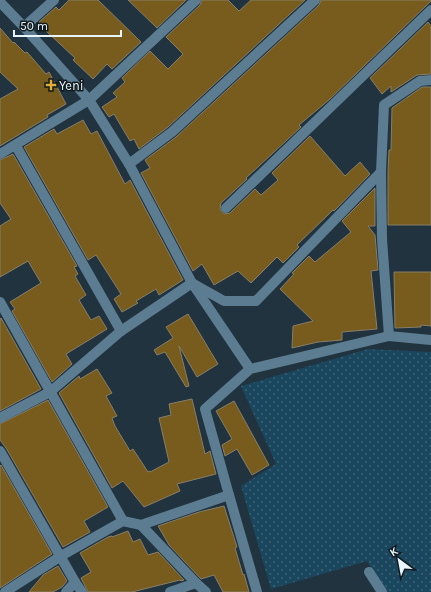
<svg xmlns="http://www.w3.org/2000/svg" width="431" height="592" font-family="Karla,sans-serif">
	<style>
		.grass { fill: url(#grass-dots) }
		.building { fill: #775c1d; stroke: #887e69 }
		.lines { fill: none; stroke-linecap: round; stroke-linejoin: round }
		.minor { stroke: #5c7d91; stroke-width: 10 }
		.poi-dot { fill: #e1af34; stroke: #111a1f; stroke-width: 1.5 }
		.labels { text-anchor: middle; dominant-baseline: central; stroke-width: 3; stroke-linejoin: round; paint-order: stroke }
		.poi-label { font-size: 13px; fill: #e9f5fc; stroke: #111a1f; text-anchor: start }
	</style>
	<defs>
		<pattern id="grass-dots" width="8" height="8" patternUnits="userSpaceOnUse"><rect width="8" height="8" fill="#1b475e"/><path d="M2 2h.1M6 6h.1" fill="none" stroke="#3c6276" stroke-width="1.8" stroke-linecap="round"/></pattern>
	</defs>
	<rect width="100%" height="100%" fill="#20333f"/>
	<path class="grass" d="M368,349L431,352V592H387L367,561L271,589L241,486L276,464L241,386Z"/>
	<g class="building">
		<path d="M69,0H98L141,42L112,69L107,64L93,79L73,60L75,58L45,30L46,29L39,22L56,7L59,10Z"/>
		<path d="M128,0H186L157,28Z"/>
		<path d="M202,0H228L239,11L251,0H305L168,127L139,149L134,139L130,141L114,114L109,117L102,107L117,97L113,93L125,82L122,78L150,51L168,69L183,54L166,37L200,5Z"/>
		<path d="M321,0H431V1L330,99L299,125L301,127L246,178L247,179L221,203L220,209L224,214L230,213L255,189L261,195L278,180L272,173L310,136L345,176L360,162L370,174L334,211L333,210L297,245L299,247L283,263L277,257L251,283L238,271L214,285L202,264L193,271L141,173L150,168L145,160L176,137L319,5Z"/>
		<path d="M428,22L431,26V74L417,75L391,92V86L382,94L370,78Z"/>
		<path d="M0,28L13,43L14,42L25,53L27,52L46,74L49,72L66,104L47,115L48,117L0,146V99L18,89L0,72Z"/>
		<path d="M422,87H431V225H388V172L389,150H391L392,108Z"/>
		<path d="M83,120L91,134L97,131L125,184L130,180L183,280L159,295L156,289L136,301L138,303L122,312L114,299L121,294L96,255L88,260L24,147L54,129L57,134Z"/>
		<path d="M13,154L77,266L74,267L78,274L75,276L86,295L79,300L91,320L99,316L107,329L66,354L72,364L52,382L12,311L15,309L10,302L41,283L28,261L0,277V226L11,219L0,203V160Z"/>
		<path d="M375,188V226H368L375,235L378,270L371,271L377,329L342,332V340L318,342L292,348L293,326L313,321L280,289L294,274L292,273L309,256L315,262L351,232L342,221Z"/>
		<path d="M394,272H431V326L421,325V327L395,328Z"/>
		<path d="M188,314L218,364L197,377L179,346L189,386L186,387L165,352L157,355L154,350L173,338L166,327Z"/>
		<path d="M1,318L41,389L0,411V319Z"/>
		<path d="M97,369L112,393L106,396L117,416L112,418L115,426L130,451L133,449L148,472L150,471V472L169,462L159,418L171,415L169,404L192,399L205,454L210,451L216,474L177,484L180,491L144,507L123,481L112,488L59,393L79,376L80,379Z"/>
		<path d="M48,400L108,507L84,521L90,532L63,547L6,448L0,440V424Z"/>
		<path d="M234,401L269,465L252,475L237,449L225,456L222,445L232,439L216,411Z"/>
		<path d="M1,465L52,554L0,588V466Z"/>
		<path d="M224,506L237,547L235,548L243,575L244,574L249,592H223L214,575L201,579L169,545L158,526L199,512Z"/>
		<path d="M128,531L133,542L140,539L148,555L158,552L184,580L181,581L180,580L132,592H88L81,578L91,572L80,553L108,537L112,536V537Z"/>
		<path d="M58,566L67,581L62,587L53,592H29L43,575Z"/>
	</g>
	<g class="lines">
		<g class="minor">
			<path d="M0,2L24,27L89,100L129,164L192,283L250,369L205,409L229,495L141,525L123,521L61,556L5,592"/>
			<path d="M24,27L54,0"/>
			<path d="M431,80L420,81L384,105L381,172L382,239L389,336L431,340"/>
			<path d="M0,154L89,100L196,0"/>
			<path d="M129,164L172,132L315,0"/>
			<path d="M226,208L431,10"/>
			<path d="M0,302L123,521"/>
			<path d="M121,331L192,283L224,301H256L381,172"/>
			<path d="M250,369L389,336"/>
			<path d="M0,418L50,392L121,331L16,146"/>
			<path d="M0,451L75,582L66,592"/>
			<path d="M229,495L257,592"/>
			<path d="M141,525L196,583"/>
			<path d="M369,572L382,592"/>
			<path d="M75,582L82,592"/>
			<path d="M170,592L196,583L206,592"/>
		</g>
	</g>
	<path class="poi-dot" d="M49 79h4v4h4v4h-4v4h-4v-4h-4v-4h4z"/>
	<g class="labels">
		<g class="poi-label">
			<text x="59" y="85">Yeni</text>
		</g>
	</g>
	<g transform="translate(399 560) rotate(328)" stroke="#111a1f" stroke-width="3" paint-order="stroke">
	<path d="M0-3L7 15L0 10L-7 15Z" fill="#e9f5fc"/>
	<text y="-6" font-size="11" font-weight="bold" text-anchor="middle" fill="#e9f5fc">K</text>
	</g>
	<path d="M14 30v6h107v-6" fill="none" stroke="#e9f5fc" stroke-width="2"/>
	<text x="20" y="30" font-size="12" fill="#e9f5fc" stroke="#111a1f" stroke-width="3" paint-order="stroke">50 m</text>
</svg>
